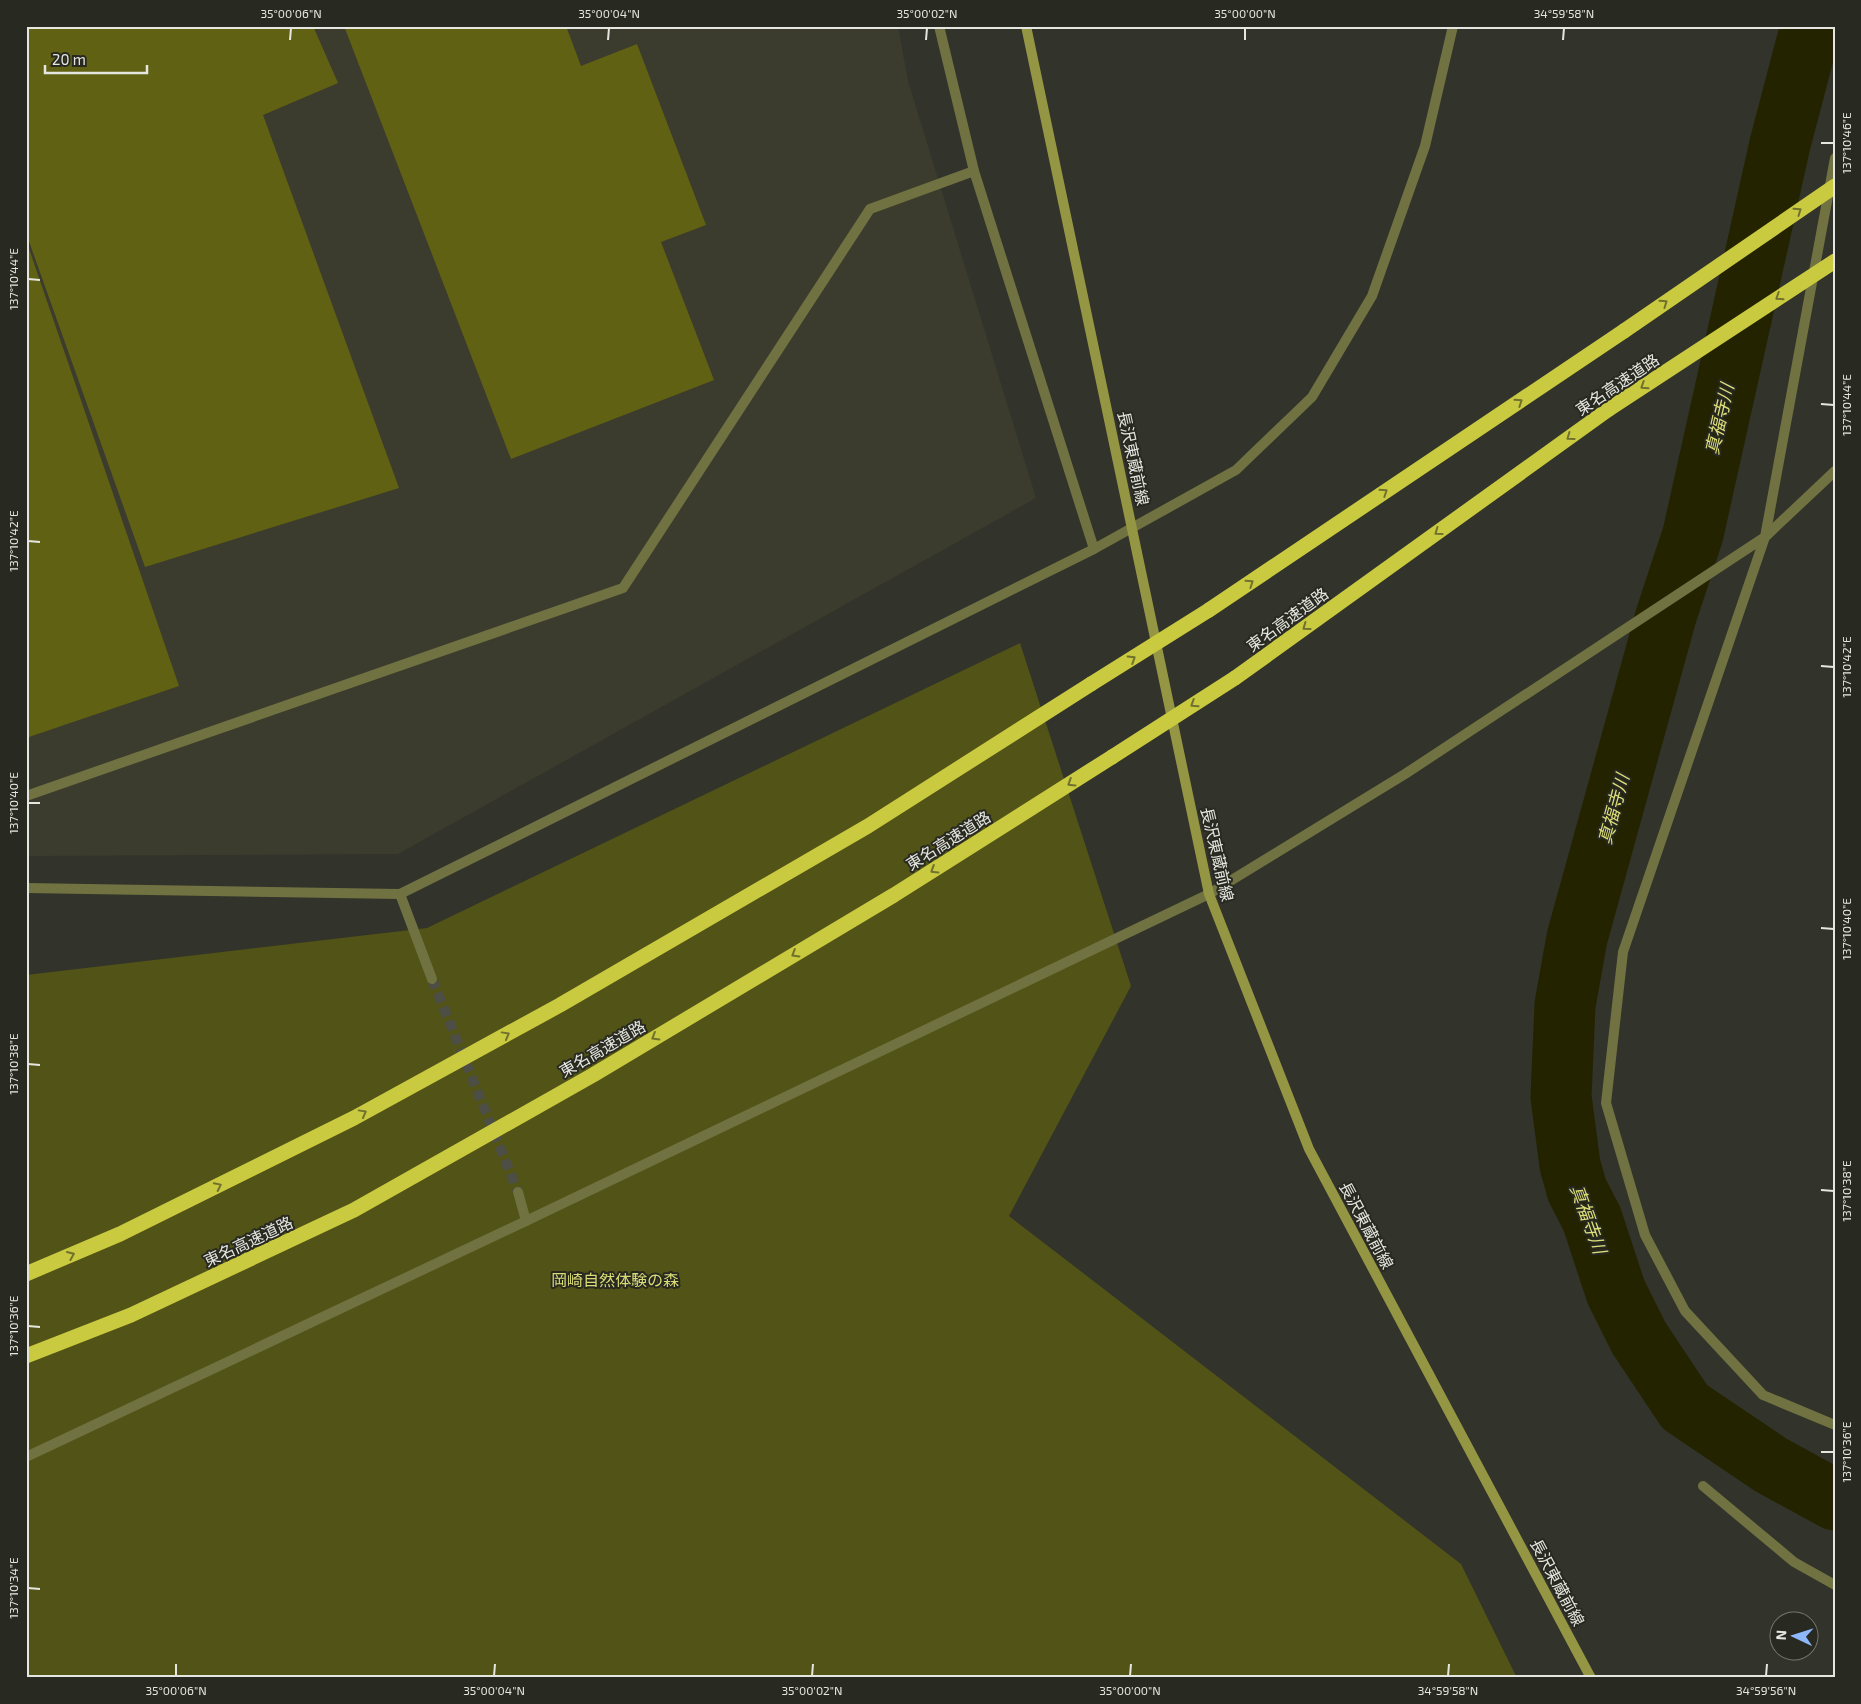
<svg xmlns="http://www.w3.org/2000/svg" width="1861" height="1704" font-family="'Exo 2','Noto Sans JP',sans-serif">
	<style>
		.built { fill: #3c3c2e }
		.green { fill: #525316 }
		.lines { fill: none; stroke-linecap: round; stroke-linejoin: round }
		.river { stroke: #242300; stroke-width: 61 }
		.building { fill: #616113 }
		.minor-tunnel { stroke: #4d4e45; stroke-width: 10; stroke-dasharray: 10 5; stroke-linecap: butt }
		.service { stroke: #717241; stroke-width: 10 }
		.minor { stroke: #717241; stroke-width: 10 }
		.tertiary { stroke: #717241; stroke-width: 10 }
		.secondary { stroke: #959643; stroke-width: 10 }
		.motorway { stroke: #c9ca3f; stroke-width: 15 }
		.motorway-bridge { stroke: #c9ca3f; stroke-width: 15 }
		.oneway { stroke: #70712e }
		.ticks { fill: none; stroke: #e6e6e1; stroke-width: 2 }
		.labels { text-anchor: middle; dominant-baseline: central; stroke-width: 4; stroke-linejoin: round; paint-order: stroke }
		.street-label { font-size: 16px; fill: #e6e6e1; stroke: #282920 }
		.park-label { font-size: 16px; fill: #d9db75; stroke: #282920 }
		.water-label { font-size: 18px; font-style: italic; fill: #dcde78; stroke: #282920 }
		.neatline { fill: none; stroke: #e6e6e1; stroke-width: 2 }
		.ticks-label { font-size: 12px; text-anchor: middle; fill: #e6e6e1 }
	</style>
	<rect width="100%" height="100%" fill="#32332a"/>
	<path class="built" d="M26,26H898L908,81L1036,498L398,854L26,856Z"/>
	<path class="green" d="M1020,643L1131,986L1009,1216L1461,1564L1517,1678H26V975L427,928Z"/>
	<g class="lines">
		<path class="river" d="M1811,26L1780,144L1693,534L1666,616L1577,938L1565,1005L1561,1097L1570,1165L1577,1190L1592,1219L1616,1292L1639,1338L1685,1407L1771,1465L1835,1500"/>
	</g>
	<g class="building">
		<path d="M26,26H313L338,83L263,115L399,488L145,567L26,233Z"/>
		<path d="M344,26H566L581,66L637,44L706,225L661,242L714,380L511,459Z"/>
		<path d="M26,240L179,686L26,738Z"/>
	</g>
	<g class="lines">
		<path class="minor-tunnel" d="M432,979L518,1192"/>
		<g class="service">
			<path d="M939,26L974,171L1094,549"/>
			<path d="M26,796L623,588L870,209L974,171"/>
		</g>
		<g class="minor">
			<path d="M1835,158L1765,537L1623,952L1606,1103L1645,1235L1685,1311L1763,1395L1835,1425"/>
			<path d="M26,888L400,894L1094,549L1236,470L1312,397L1372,296L1425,146L1453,26"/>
			<path d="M400,894L432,979"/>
			<path d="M518,1192L526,1221"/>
			<path d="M26,1457L526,1221L1209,894"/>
			<path d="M1703,1486L1794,1562L1835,1585"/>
		</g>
		<path class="tertiary" d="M1209,894L1405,774L1765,537L1835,471"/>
		<path class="secondary" d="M1026,26L1209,894L1309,1149L1591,1678"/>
		<g class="motorway">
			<path d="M1209,610L1624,331"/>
			<path d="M1235,678L1609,409"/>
			<path d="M26,1274L120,1234L354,1118L560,1005L868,826L1091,684"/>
			<path d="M26,1356L131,1315L354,1210L593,1075L894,895L1112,757"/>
		</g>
		<g class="motorway-bridge">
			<path d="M1624,331L1835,186"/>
			<path d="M1609,409L1835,261"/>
			<path d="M1091,684L1209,610"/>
			<path d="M1112,757L1235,678"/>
		</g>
	</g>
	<defs><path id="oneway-chevron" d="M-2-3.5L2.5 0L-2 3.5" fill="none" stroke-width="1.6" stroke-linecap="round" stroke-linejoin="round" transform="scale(1.25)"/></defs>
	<g class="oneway">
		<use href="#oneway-chevron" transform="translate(1798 211) rotate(-35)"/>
		<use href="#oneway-chevron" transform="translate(1779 297) rotate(147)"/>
		<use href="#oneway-chevron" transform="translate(1664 303) rotate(-35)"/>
		<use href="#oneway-chevron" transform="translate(1644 386) rotate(147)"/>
		<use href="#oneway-chevron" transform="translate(1519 402) rotate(-34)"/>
		<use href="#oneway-chevron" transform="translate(1570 437) rotate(144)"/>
		<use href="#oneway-chevron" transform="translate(1384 492) rotate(-34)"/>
		<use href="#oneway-chevron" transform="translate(1438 532) rotate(144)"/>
		<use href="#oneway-chevron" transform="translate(1250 583) rotate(-34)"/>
		<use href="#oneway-chevron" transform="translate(1306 627) rotate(144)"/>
		<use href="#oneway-chevron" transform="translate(1132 659) rotate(-32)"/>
		<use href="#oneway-chevron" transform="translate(1194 704) rotate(147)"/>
		<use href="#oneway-chevron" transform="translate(1071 783) rotate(148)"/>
		<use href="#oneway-chevron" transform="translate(934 870) rotate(148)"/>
		<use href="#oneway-chevron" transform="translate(795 954) rotate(149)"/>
		<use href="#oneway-chevron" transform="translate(506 1035) rotate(-29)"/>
		<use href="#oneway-chevron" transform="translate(655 1037) rotate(149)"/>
		<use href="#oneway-chevron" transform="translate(363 1113) rotate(-29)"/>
		<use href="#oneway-chevron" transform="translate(218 1186) rotate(-26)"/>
		<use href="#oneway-chevron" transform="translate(71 1255) rotate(-23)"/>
	</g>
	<path class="ticks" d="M290,40L291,28M608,40L609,28M926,40L927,28M1245,40V28M1563,40L1564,28M1821,143H1834M28,279L40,280M1821,404L1834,405M28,541L40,542M1821,666L1834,667M28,803H40M1821,928L1834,929M28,1064L40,1065M1821,1190L1834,1191M28,1326L40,1327M1821,1452H1834M28,1588L40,1589M176,1676V1664M494,1676L495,1664M812,1676L813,1664M1130,1676L1131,1664M1448,1676L1449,1664M1766,1676L1767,1664"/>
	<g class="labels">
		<g class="street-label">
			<text transform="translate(1617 384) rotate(-34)">東名高速道路</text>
			<text transform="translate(1134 458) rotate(78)">長沢東蔵前線</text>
			<text transform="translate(1287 619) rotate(-36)">東名高速道路</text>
			<text transform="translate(948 840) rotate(-32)">東名高速道路</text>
			<text transform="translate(1218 854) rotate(77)">長沢東蔵前線</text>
			<text transform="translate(602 1048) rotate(-30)">東名高速道路</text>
			<text transform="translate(1367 1225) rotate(62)">長沢東蔵前線</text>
			<text transform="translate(248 1241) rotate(-25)">東名高速道路</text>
			<text transform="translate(1558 1582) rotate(62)">長沢東蔵前線</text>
		</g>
		<g class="park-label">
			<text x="615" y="1279">岡崎自然体験の森</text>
		</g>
		<g class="water-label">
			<text transform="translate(1719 419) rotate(-77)">真福寺川</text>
			<text transform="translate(1613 809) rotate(-75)">真福寺川</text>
			<text transform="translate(1589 1219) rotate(70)">真福寺川</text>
		</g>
	</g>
	<rect width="1861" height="1704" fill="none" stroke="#282920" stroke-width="55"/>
	<g transform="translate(1794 1636) rotate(274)"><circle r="24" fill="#282920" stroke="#74756d"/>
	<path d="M0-4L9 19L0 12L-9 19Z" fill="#8eb8fd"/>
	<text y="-8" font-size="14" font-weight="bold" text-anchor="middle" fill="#e6e6e1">N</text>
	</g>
	<path d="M45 65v8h102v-8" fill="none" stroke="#e6e6e1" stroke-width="2.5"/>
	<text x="52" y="65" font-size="15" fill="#e6e6e1" stroke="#282920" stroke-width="4" paint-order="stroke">20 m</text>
	<rect x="28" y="28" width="1806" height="1648" class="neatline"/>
	<g class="ticks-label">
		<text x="291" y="18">35°00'06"N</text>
		<text x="609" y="18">35°00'04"N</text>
		<text x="927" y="18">35°00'02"N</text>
		<text x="1245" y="18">35°00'00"N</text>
		<text x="1564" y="18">34°59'58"N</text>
		<text transform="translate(1847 143) rotate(-90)" y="4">137°10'46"E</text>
		<text transform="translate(14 279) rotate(-90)" y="4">137°10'44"E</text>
		<text transform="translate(1847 405) rotate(-90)" y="4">137°10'44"E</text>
		<text transform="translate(14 541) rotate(-90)" y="4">137°10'42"E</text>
		<text transform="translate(1847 667) rotate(-90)" y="4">137°10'42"E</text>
		<text transform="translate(14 803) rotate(-90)" y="4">137°10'40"E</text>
		<text transform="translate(1847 929) rotate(-90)" y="4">137°10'40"E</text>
		<text transform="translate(14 1064) rotate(-90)" y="4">137°10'38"E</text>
		<text transform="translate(1847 1191) rotate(-90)" y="4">137°10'38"E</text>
		<text transform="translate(14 1326) rotate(-90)" y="4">137°10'36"E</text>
		<text transform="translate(1847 1452) rotate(-90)" y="4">137°10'36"E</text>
		<text transform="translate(14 1588) rotate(-90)" y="4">137°10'34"E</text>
		<text x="176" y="1695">35°00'06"N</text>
		<text x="494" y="1695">35°00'04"N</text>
		<text x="812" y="1695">35°00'02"N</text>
		<text x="1130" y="1695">35°00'00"N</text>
		<text x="1448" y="1695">34°59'58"N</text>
		<text x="1766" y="1695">34°59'56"N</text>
	</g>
</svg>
